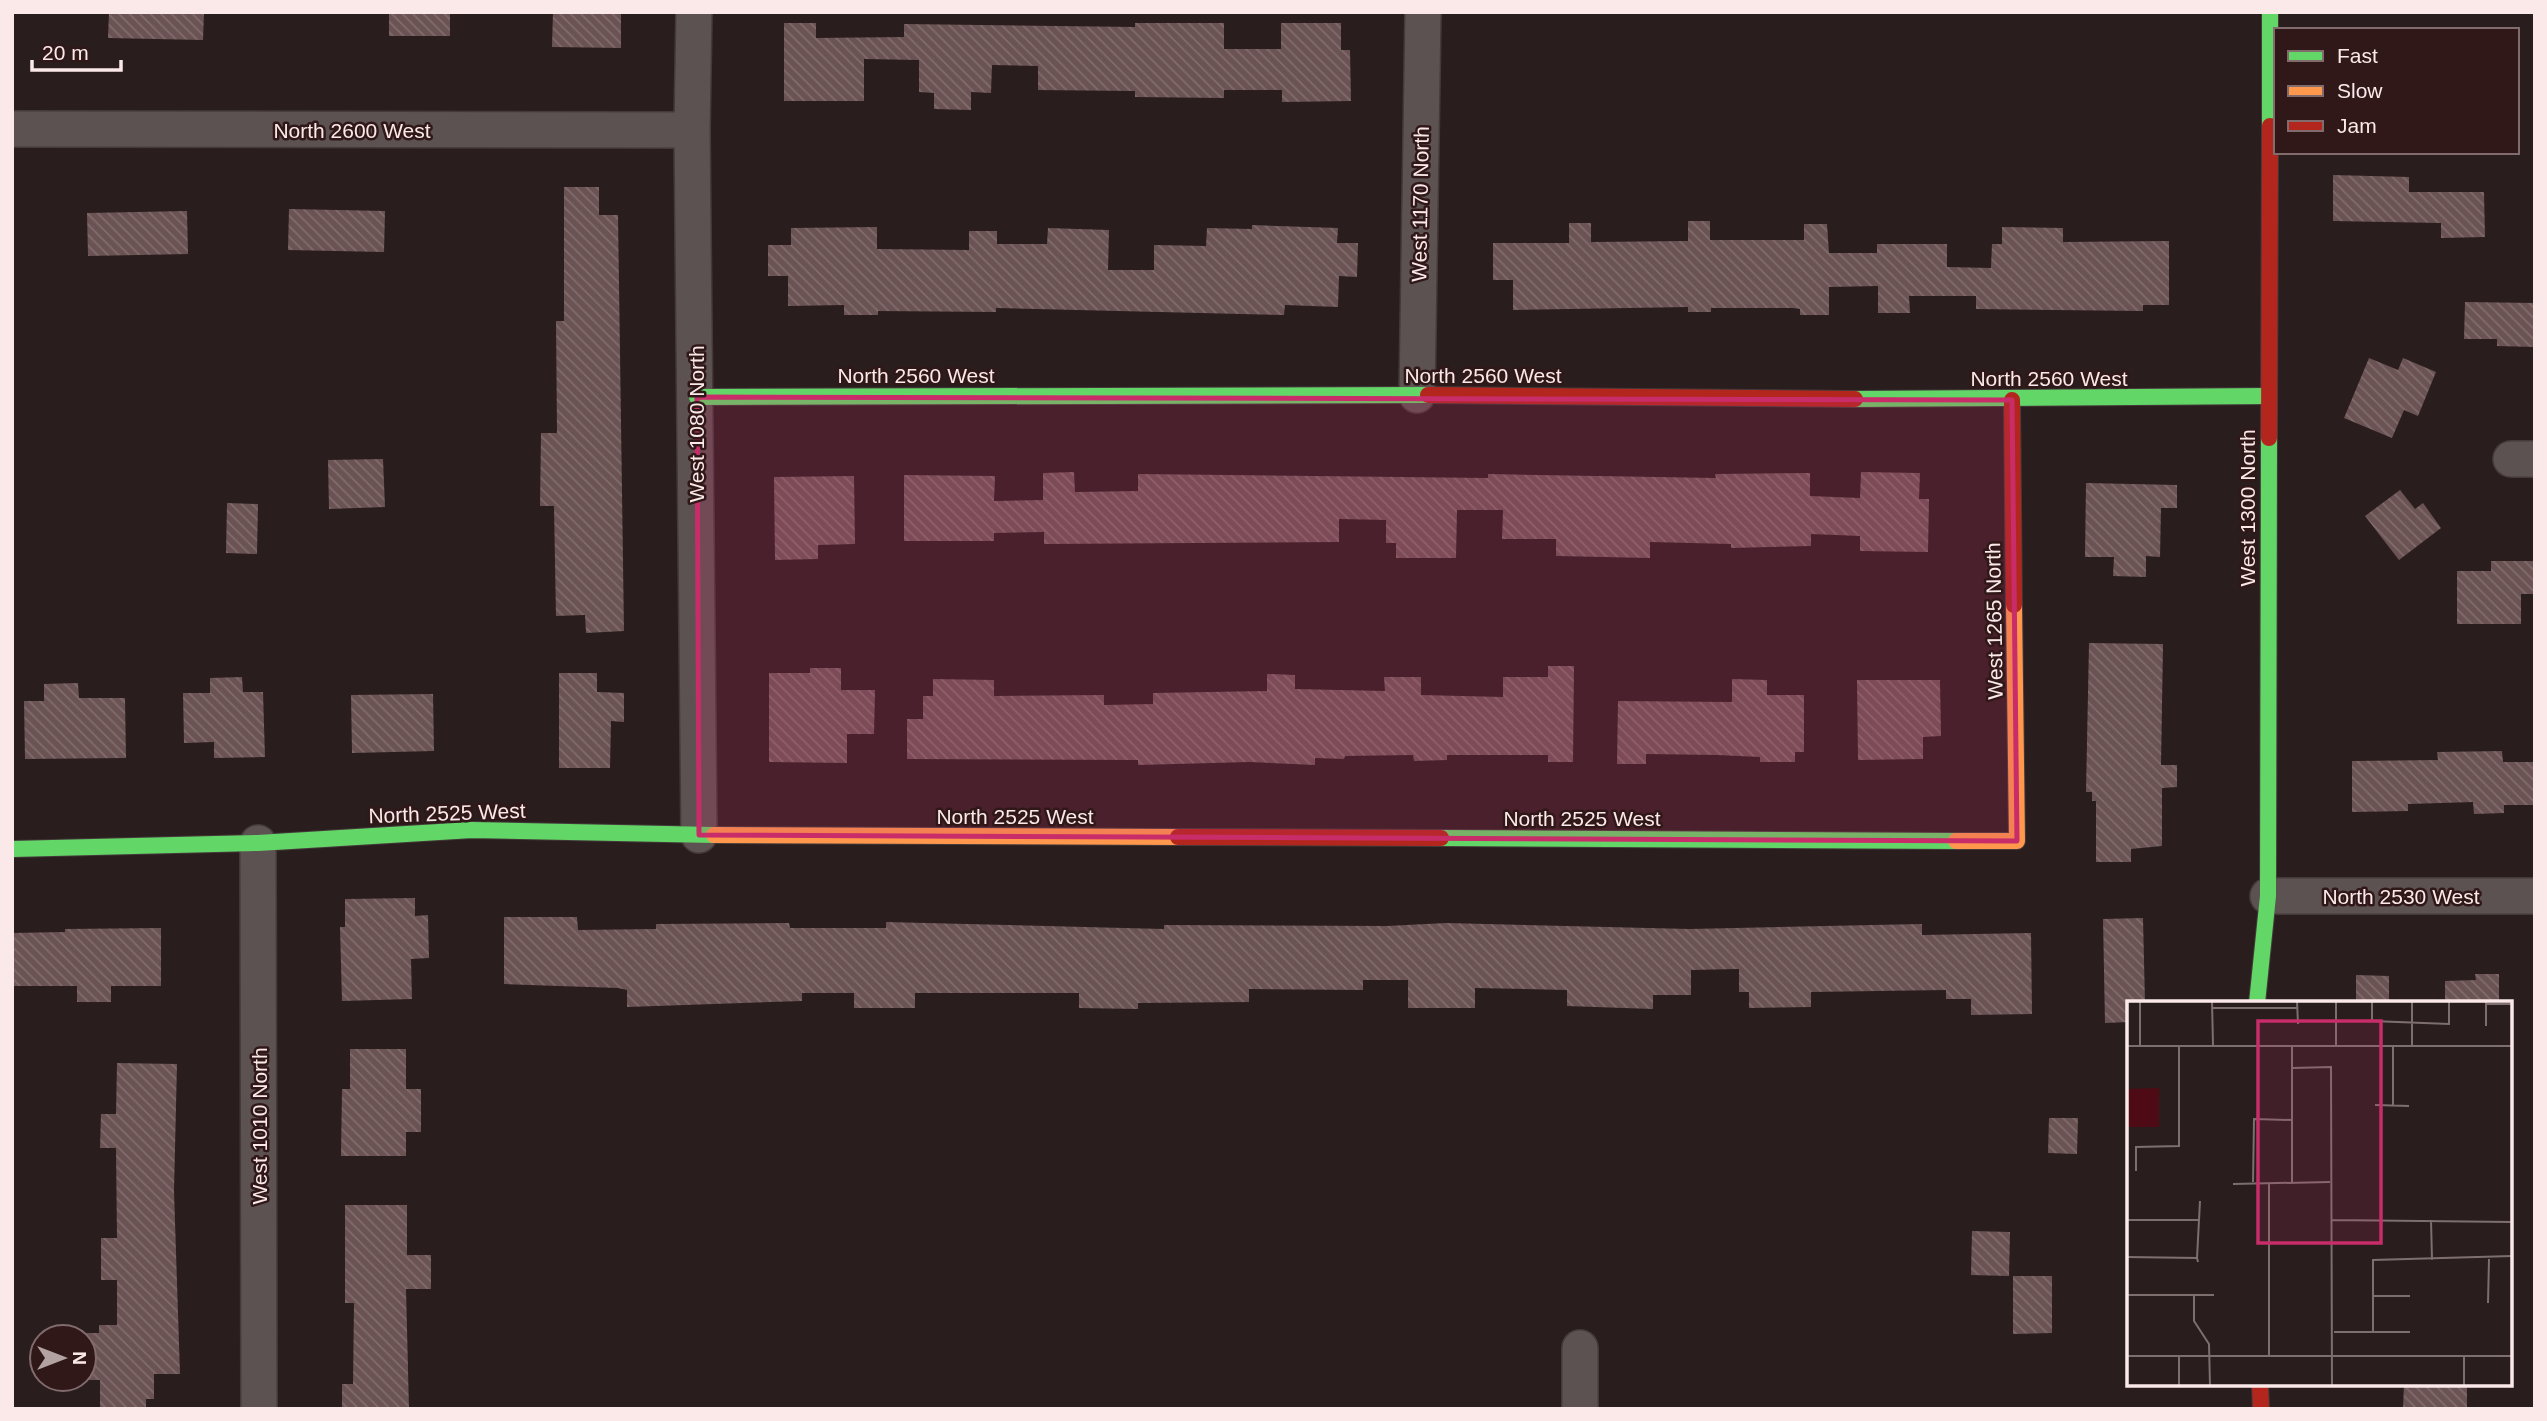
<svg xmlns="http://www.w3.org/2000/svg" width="2547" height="1421" font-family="Arial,sans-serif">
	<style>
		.building { fill: url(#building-back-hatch) }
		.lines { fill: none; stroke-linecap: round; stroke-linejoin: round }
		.street-casing { stroke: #443a3a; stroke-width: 38 }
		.fast-casing { stroke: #443a3a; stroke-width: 18 }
		.slow-casing { stroke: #443a3a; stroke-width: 18 }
		.jam-casing { stroke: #443a3a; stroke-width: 18 }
		.street { stroke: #5d5252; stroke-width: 35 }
		.fast { stroke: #63d668; stroke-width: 16 }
		.slow { stroke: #ff974d; stroke-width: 16 }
		.jam { stroke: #b3261e; stroke-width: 16 }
		.marked { fill: #c82d69; fill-opacity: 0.2; stroke: #c82d69; stroke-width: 5; stroke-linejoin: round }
		.labels { text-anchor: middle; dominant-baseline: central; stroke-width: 5; stroke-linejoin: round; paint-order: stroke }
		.street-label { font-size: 21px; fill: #fbe9e9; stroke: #301718 }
		.inset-road { fill: none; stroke: #7e6f6f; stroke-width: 2 }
		.view { fill: #c82d69; fill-opacity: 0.15; stroke: #c82d69; stroke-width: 3.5 }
		.inset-edge { fill: none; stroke: #fbe9e9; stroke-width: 3.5 }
	</style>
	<defs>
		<pattern id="building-back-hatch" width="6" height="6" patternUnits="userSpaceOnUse" patternTransform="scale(1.75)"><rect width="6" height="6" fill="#6b5354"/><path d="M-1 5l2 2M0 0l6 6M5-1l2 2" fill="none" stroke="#816c6d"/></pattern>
	</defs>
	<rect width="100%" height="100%" fill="#2a1d1d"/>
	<g class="building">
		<path d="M109,12H204L203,40L108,38Z"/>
		<rect x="389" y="12" width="61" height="24"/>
		<path d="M553,12H621V48L552,47Z"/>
		<path d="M784,23H816V38L904,37V24L1135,27V23H1224V49H1281V23H1341V50H1350L1351,101L1282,102V90H1224V98L1135,97V91L1038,90V66L992,65L991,93L971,92V110L934,109V93L919,92V60L864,59V101H784Z"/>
		<path d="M2333,175L2409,177V192H2484L2485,237L2441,238V223L2333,221Z"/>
		<path d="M564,187H599V215H618L624,631L586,633L585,615L556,616L554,506H540L541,433H557L556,321H564Z"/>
		<path d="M289,209L385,211L384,252L288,250Z"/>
		<path d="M187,211L188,254L88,256L87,213Z"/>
		<path d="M1688,221H1710V240H1804V224H1827L1829,253H1877V244H1947V267L1991,268L1992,244H2002V227L2063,228V242L2169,241V305H2143V311L1976,309V296H1909L1910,313H1878V286L1829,287V315H1800V309L1793,308H1711V312H1688V307L1513,310V280H1493V243H1569V223H1591V242L1688,241Z"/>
		<path d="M1252,225L1338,228L1337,243H1358L1357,277L1339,276L1338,307L1285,305L1284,315L996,308V312L878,311V315H844V305L788,306V276H768V245H791V228L877,227V249L969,250V231H997V244H1047L1048,228L1109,230L1108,270H1154V245L1206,246L1207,228L1252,229Z"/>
		<path d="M2465,302L2535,303V347L2497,346V339H2464Z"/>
		<path d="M2369,358L2398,370L2403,358L2436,372L2418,416L2404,410L2392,438L2344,418Z"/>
		<path d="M383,459L385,507L329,509L328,460Z"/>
		<path d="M1074,472L1075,492L1138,491V474L1488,478V474L1716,478L1715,474L1810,473V496L1860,498L1861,472L1920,473L1919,499H1929L1928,552L1860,551V536L1811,534V546L1731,548V544L1650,542V558L1556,556V539H1502L1503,510H1457L1456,558H1396V543H1386V520L1339,519V542L1044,544V532L994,533V541H904V475L995,476L994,501L1043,500V473Z"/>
		<path d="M854,476L855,544L818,545V559L775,560L774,477Z"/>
		<path d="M2086,483L2177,485V508H2161L2160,557L2146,556V577L2113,576L2114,557H2085Z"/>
		<path d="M2400,490L2415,509L2423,503L2441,528L2399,560L2365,516Z"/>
		<path d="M227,503L258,504L257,554L226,553Z"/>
		<path d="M2491,561H2535V594H2521V624H2457V571H2491Z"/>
		<path d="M2089,643L2163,644L2161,765H2177V787L2162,788V846L2131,849V862H2096V801H2092V792H2086Z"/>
		<path d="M1548,666H1574L1573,762H1548V755H1447V760L1414,761L1413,755L1345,756L1344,759L1315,758V765L1250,762L1138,765V760L907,759V719H923V696H933V679L994,680V696L1104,695V705L1153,704V693L1267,691V674L1295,675V689L1385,691L1384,677H1421V695L1503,697V677H1548Z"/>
		<path d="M810,668H841V690H875L874,734H847V763L769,762V673H810Z"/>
		<path d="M559,673H597V692L624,693V722L611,721L610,768H559Z"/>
		<path d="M242,677L243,692H263L265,757L214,758V742L184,743L183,693H210V678Z"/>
		<path d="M1732,679L1767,680V695H1804V752H1795V762H1760V757L1717,755L1646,754V764H1617L1618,701L1732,702Z"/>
		<path d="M1857,680H1940L1941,736L1923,737V759L1858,760Z"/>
		<path d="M78,683L79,698H125L126,758L25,759L24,701H44V684Z"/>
		<path d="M433,694L434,751L352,753L351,695Z"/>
		<path d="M2502,751L2503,762H2535V805H2504V813L2474,814L2473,802L2408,804V811L2352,812V761L2438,760L2437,752Z"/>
		<path d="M415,898V916L428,915L429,958L411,959L412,999L342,1001L340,927H345V899Z"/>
		<path d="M504,917H577L578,930L656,929V924L789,923L790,928H886V922L1164,929V925L1387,926L1446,923L1690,929L1922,924V935L2031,933L2032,1014L1971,1015V999H1946V990L1811,992V1007L1749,1008V992H1739V969L1691,970V995H1653V1009L1567,1006V990L1475,988V1008H1408V980H1363V990L1249,989V1002L1138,1003V1009L1079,1008V993H915V1008H854V993H802V1001L627,1007V990L618,988L504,984Z"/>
		<path d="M2143,918L2145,1003H2129V1022L2105,1023L2103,919Z"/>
		<path d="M161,928V986H111V1002H77V986H12V933L65,932V929Z"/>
		<path d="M2475,974H2499V1003H2445V981L2476,980Z"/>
		<path d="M2356,975L2389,976V1003H2356Z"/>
		<path d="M350,1049H406V1089H421V1132H406V1156H341L342,1089H350Z"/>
		<path d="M117,1063L177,1064L174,1191L180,1374H154V1399H146V1409H100V1380H81L84,1379V1337L81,1333H99V1325H117V1280H101V1238H117L116,1148H100L101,1114H116Z"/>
		<path d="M2049,1118H2078L2077,1154L2048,1153Z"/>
		<path d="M345,1205H407V1255H431V1289H406L409,1409H342V1384H353L354,1303H345Z"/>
		<path d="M1972,1231L2010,1232L2009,1276L1971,1275Z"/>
		<path d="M2013,1276H2052V1333L2013,1334Z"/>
		<path d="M2404,1384H2467V1409H2403Z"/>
	</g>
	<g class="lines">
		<defs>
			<g id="street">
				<path d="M694,12L692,130L699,835"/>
				<path d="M12,129L692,130"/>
				<path d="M1417,395L1423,12"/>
				<path d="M2511,459H2535"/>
				<path d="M258,843L259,1409"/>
				<path d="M2268,896H2535"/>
				<path d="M1580,1409V1348"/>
			</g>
			<g id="fast">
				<path d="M2270,126V12"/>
				<path d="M697,397L1428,395"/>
				<path d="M1855,399L2269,396"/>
				<path d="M1441,838L1956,841"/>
				<path d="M12,849L258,843L472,830L714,835"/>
				<path d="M2257,1003L2268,896L2269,438"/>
			</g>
			<g id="slow">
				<path d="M714,835L1178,837"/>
				<path d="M1956,841H2017L2014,605"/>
			</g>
			<g id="jam">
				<path d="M1428,395L1855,399"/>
				<path d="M2012,400L2014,605"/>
				<path d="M2269,438L2270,126"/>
				<path d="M1178,837L1441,838"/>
				<path d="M2260,1384L2261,1409"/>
			</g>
		</defs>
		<use href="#street" class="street-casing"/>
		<use href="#fast" class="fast-casing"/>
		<use href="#slow" class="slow-casing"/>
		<use href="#jam" class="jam-casing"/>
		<use href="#street" class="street"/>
		<use href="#fast" class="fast"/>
		<use href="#slow" class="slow"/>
		<use href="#jam" class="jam"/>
	</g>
	<path class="marked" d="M697,397L2012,400L2017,841L699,835Z"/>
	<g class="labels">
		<g class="street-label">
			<text x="352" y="130">North 2600 West</text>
			<text transform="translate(1420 204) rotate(-89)">West 1170 North</text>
			<text x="916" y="375">North 2560 West</text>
			<text x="1483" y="375">North 2560 West</text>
			<text x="2049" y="378">North 2560 West</text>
			<text transform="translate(696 424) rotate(-90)">West 1080 North</text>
			<text transform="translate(2247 508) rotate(-90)">West 1300 North</text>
			<text transform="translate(1994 621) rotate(-91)">West 1265 North</text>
			<text transform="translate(447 813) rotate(-2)">North 2525 West</text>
			<text x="1015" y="816">North 2525 West</text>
			<text x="1582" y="818">North 2525 West</text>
			<text x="2401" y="896">North 2530 West</text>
			<text transform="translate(259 1126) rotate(-90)">West 1010 North</text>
		</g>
	</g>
	<g transform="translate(2127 1001)">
		<rect width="385" height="385" fill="#2a1d1d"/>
		<path d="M32,87V126H0V88Z" fill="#4f0b15"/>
		<path class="inset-road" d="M13,0V45M85,0L86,44M170,0L171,23M209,0V44M245,0V20L322,23V0M359,3H385M86,7H170M359,25V0M165,44V181M0,45H385M266,45V104M285,45V0M165,67L204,66L205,385M248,104L282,105M9,170V146L52,145V44M126,181L127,118L165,119M106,183L203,181M0,219H73M204,219L385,221M304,219L305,259M0,256L70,257L71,261M70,257L73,200M0,294H87M67,294V320L82,343L83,385M246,295H283M361,302L362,258M207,331H283M246,331V259L385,255M0,355H385M142,355V182M52,385V355M337,385V355"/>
		<path class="view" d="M131,20H254V242H131Z"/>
		<rect width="385" height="385" class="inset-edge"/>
	</g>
	<rect width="2547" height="1421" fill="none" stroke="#fbe9e9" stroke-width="28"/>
	<rect x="2274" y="28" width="245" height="126" fill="#301718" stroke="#816b6c" stroke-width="2"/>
	<rect x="2288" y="51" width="35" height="10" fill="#63d668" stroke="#816b6c" stroke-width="2"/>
	<text x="2337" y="63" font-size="21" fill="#fbe9e9">Fast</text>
	<rect x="2288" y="86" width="35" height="10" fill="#ff974d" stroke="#816b6c" stroke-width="2"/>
	<text x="2337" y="98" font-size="21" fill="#fbe9e9">Slow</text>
	<rect x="2288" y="121" width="35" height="10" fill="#b3261e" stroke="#816b6c" stroke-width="2"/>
	<text x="2337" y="133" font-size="21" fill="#fbe9e9">Jam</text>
	<g transform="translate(63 1358) rotate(90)"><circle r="33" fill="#301718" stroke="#816b6c" stroke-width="2"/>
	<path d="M0-5L12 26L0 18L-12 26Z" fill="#b2a2a2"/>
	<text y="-10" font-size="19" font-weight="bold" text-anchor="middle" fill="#fbe9e9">N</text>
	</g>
	<path d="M32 60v10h89v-10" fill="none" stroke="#fbe9e9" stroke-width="3.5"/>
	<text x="42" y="60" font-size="21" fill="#fbe9e9" stroke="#301718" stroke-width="5" paint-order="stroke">20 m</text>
</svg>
